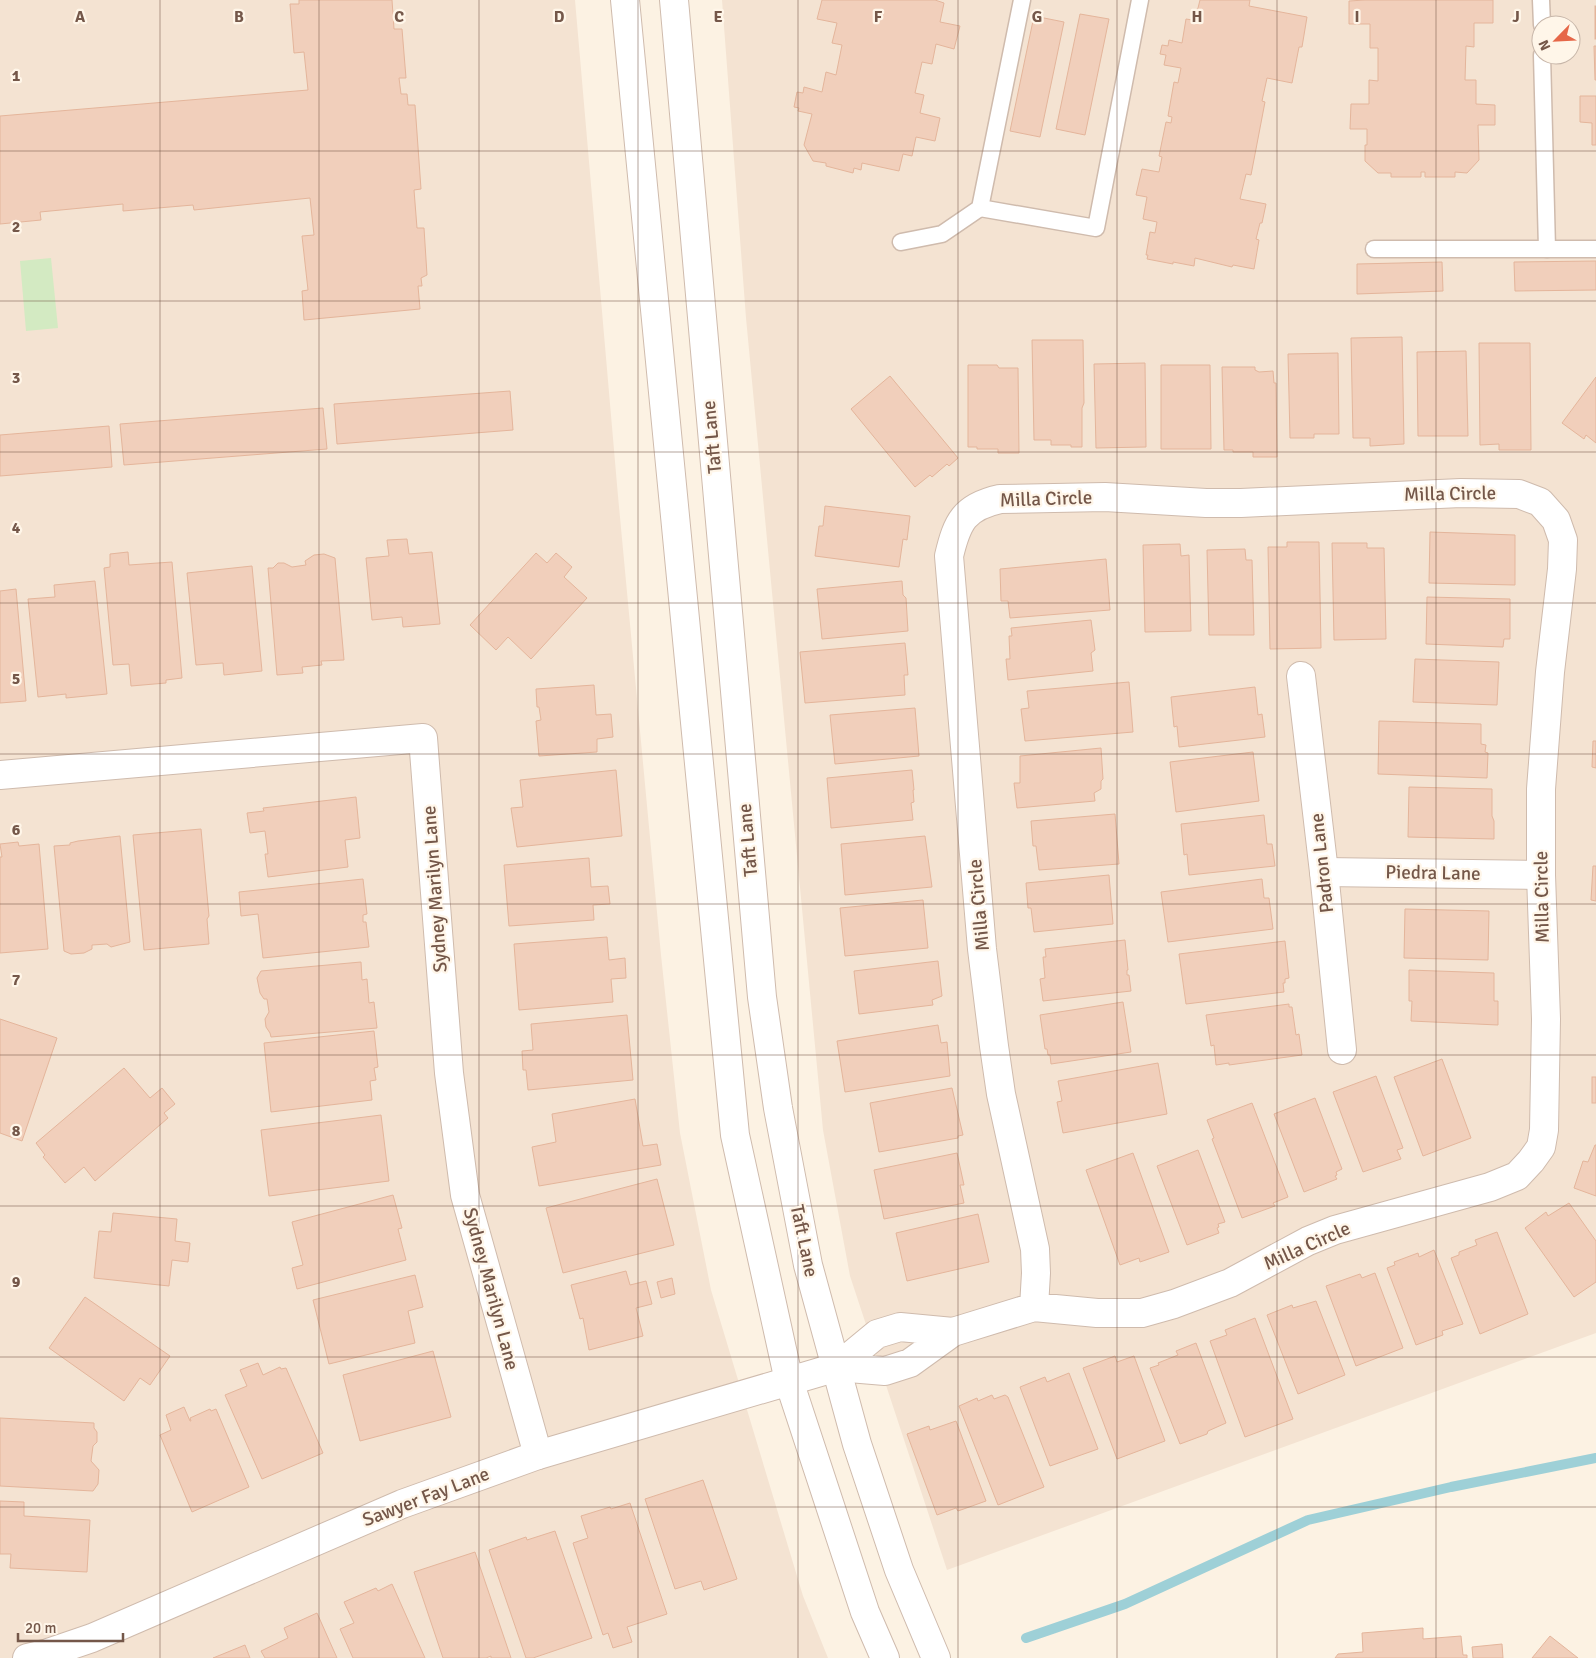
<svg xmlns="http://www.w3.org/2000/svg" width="1596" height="1658" font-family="Signika,sans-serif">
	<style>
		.residential { fill: #f4e3d2; fill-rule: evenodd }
		.grass { fill: #d3eac2 }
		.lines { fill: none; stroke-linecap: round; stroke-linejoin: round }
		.stream { stroke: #9ed0d7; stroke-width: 10 }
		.building { fill: #f1cfbb; stroke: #e4b59b }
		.lane-casing { stroke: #cfbbad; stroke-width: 19 }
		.street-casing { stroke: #cfbbad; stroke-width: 30 }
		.lane { stroke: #fff; stroke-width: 16 }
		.street { stroke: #fff; stroke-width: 28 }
		.grid { fill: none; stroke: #745749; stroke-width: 1; stroke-opacity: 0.55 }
		.labels { text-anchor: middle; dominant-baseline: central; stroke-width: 4.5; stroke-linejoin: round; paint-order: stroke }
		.street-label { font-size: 19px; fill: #745749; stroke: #fff6e9 }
		.grid-label { font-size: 16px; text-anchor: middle; font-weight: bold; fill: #745749; stroke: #fff6e9; stroke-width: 4.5; stroke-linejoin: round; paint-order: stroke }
	</style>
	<rect width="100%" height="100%" fill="#fcf2e3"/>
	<g class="residential">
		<path d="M0,0H575L618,496L661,955L680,1133L711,1290L803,1596L828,1658H0Z"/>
		<path d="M722,0H1596V1333L947,1570L850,1276L823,1130L746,318ZM1541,25H1571V55H1541Z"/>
	</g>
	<path class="grass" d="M51,258L58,328L26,331L20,261Z"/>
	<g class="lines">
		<path class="stream" d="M1026,1638L1125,1604L1308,1520L1451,1487L1596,1458"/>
	</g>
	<g class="building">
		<path d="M299,0H392L394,29H402L406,78H399L401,94H407L408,105H415L421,189L414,190L417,228H424L427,275L421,278L422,286H418L420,309L304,320L302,291L308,290L302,236L314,235L310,198L194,210L193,205L123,211V204L40,212L41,220L0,224V116L308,90L304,52L294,53L290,4H299Z"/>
		<path d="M822,0H935L944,3L940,22L960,26L954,49L936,44L932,64L922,62L915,93L924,95L920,113L940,118L935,141L916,137L912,156L903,154L899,171L862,163L861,170L854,168L853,173L826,166V163L813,161L804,145L812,114L798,111L799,108L794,107L797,92L803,93L804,87L822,92L826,72L836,75L842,45L832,43L837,23L817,19Z"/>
		<path d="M1200,0H1250L1249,6L1307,17L1302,47H1299L1292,83L1267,78L1262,101L1265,102L1251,175L1246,174L1240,199L1266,204L1262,223H1260L1256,239L1259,240L1254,269L1233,265L1232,267L1195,258L1194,266L1173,262V264L1147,259L1148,255H1146L1150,232L1155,233L1157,222L1143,219L1147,197L1136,195L1142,169L1159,172L1162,157L1159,156L1166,122L1171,123L1172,117L1168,116L1174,82L1178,83L1181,68L1164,65L1166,55L1160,54L1162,45L1168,46L1169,40L1182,43L1186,19L1199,21L1201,13L1197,12Z"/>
		<path d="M1365,0H1493V23H1474V47L1466,46L1465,80H1476V104L1495,105V125H1478L1479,160L1467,173L1455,172V177H1425V172H1421V177H1391V173H1378L1365,161V145H1367V129H1350L1351,104H1369V80L1378,81V48H1370V24H1349V1Z"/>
		<rect x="1595" y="6" width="1" height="33"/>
		<path d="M1080,14L1109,19L1085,135L1056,129Z"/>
		<path d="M1034,16L1064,22L1040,137L1010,131Z"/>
		<path d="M1594,46H1596V80H1595Z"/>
		<path d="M1580,96H1596V145H1592V123L1580,122Z"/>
		<path d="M1596,261V290L1515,291L1514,262Z"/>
		<path d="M1442,262L1443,291L1357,294V264Z"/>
		<path d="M1402,337L1404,444L1370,446V438H1353L1351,338Z"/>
		<path d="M1032,340H1083L1084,403L1082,408V447H1071V445H1051V440H1034Z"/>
		<path d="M1479,343H1530L1531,450H1499V444L1480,445Z"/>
		<path d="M1466,351L1468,436H1418L1417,352Z"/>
		<path d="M1338,353L1339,434H1314V438H1290L1288,354Z"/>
		<path d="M1145,363L1146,447L1096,448L1094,364Z"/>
		<path d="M968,365H997L999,368H1018L1019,453H998V449H977V447H968Z"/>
		<path d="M1161,365H1210L1211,449H1161Z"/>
		<path d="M1222,367H1255V370L1259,372L1273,371L1274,383H1276L1277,457H1253V452H1233V450H1224Z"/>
		<path d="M890,376L958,458L949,466L947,464L932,477L930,475L915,487L851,409Z"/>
		<path d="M1596,377V443L1586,435L1584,439L1562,423Z"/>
		<path d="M510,391L513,430L337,444L334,404Z"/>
		<path d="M323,408L327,449L124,465L120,424Z"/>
		<path d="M109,426L112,467L0,476V435Z"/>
		<path d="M825,506L910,516L907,540L903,539L899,567L815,556L819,526H823Z"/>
		<path d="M1430,532L1515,535V585L1429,583Z"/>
		<path d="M407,539L409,554L432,552L440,624L403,627L402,617L372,620L366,558L389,556L387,540Z"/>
		<path d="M1287,542H1319L1321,648L1270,649L1268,547H1287Z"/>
		<path d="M1332,543H1367V548H1384L1386,639L1334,640Z"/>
		<path d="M1180,544L1181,556L1189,555L1191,631L1145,632L1143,545Z"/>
		<path d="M1245,549L1246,560H1252L1254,635H1209L1207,550Z"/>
		<path d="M128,552L129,565L172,562L182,678L166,680V683L131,686L129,664L113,665L104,568L110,567V554Z"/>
		<path d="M536,553L547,563L556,553L572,567L564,577L587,598L531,659L508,637L496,650L470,625Z"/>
		<path d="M324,554L335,558L344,660L321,661L322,665L302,667L303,673L277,675L268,568H273L278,563H284L292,567L306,565L305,561L314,555Z"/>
		<path d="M1106,559L1110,610L1010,618L1008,601H1001L1000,569Z"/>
		<path d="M252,566L262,671L224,675L223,663L196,665L187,573Z"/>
		<path d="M95,581L107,694L66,698V694L38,697L28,599L55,597L54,585Z"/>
		<path d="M902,581L903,595L906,598L908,631L822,639L817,589Z"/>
		<path d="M16,589L26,701L0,703V591Z"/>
		<path d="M1427,597L1510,599V639H1504L1503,647L1426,644Z"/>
		<path d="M1091,620L1095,650L1091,653L1093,671L1008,680L1006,659H1010L1009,636H1012L1011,628Z"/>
		<path d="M905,643L908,675H904L905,695L805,703L800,652Z"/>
		<path d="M1415,659L1499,662L1497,705L1413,702Z"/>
		<path d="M1129,682L1133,732L1025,741L1021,709L1029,708L1027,691Z"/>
		<path d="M594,685L596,715L611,714L613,737L597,739V752L539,756L536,721L541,720L539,707H537L536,689Z"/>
		<path d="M1255,687L1258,715L1262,714L1265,737L1179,747L1177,726L1174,727L1171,697Z"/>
		<path d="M915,708L919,756L835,764L830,715Z"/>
		<path d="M1379,721L1481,724V744L1486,745L1485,752L1488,753L1487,778L1378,774Z"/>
		<path d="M1593,741H1596V768L1592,767Z"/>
		<path d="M1101,748L1103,779L1101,781V789L1094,793L1095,801L1017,808L1014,783H1020V756Z"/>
		<path d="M1253,752L1259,801L1176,812L1170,762Z"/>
		<path d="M616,770L622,836L517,847L511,808L523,807L520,780Z"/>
		<path d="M912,770L914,790H913L914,802L911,803L913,820L831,828L827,778Z"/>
		<path d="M1409,787L1492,789V816L1494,821V839L1408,837Z"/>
		<path d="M356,797L360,838L345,840L348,867L268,877L265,854H268L265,831L250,833L247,813L264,811L263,808Z"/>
		<path d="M1115,814L1119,864L1039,870L1036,846H1033L1031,821Z"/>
		<path d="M1264,815L1267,844H1272L1275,866L1189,875L1187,854L1184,855L1181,824Z"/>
		<path d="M201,829L209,916L207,919L209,944L144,950L133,835Z"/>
		<path d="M120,836L130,942L111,947L107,944L92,945V949L84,953L71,954L64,951L54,846L70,845V843L78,841Z"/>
		<path d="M925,836L932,887L845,895L841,844Z"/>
		<path d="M18,842L19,846L39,844L48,949L0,953V857H2L0,844Z"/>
		<path d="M589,858L591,887L608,886L610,904L593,905L594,920L509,926L504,865Z"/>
		<path d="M1593,866H1596V901L1591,900Z"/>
		<path d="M1109,875L1113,924L1034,932L1031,908H1028L1026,883Z"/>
		<path d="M363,879L367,914L363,915V922H366L369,947L263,958L258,914L241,916L239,892Z"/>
		<path d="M1262,879L1264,898H1269L1273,929L1168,942L1161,892Z"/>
		<path d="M923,900L928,948L845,956L840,908Z"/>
		<path d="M1405,909L1489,911L1488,960L1404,958Z"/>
		<path d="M607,937L609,960L625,958L626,978L611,979L613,1002L519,1010L514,944Z"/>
		<path d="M1125,940L1128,970H1127V975H1129L1131,991L1043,1001L1040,979L1045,978L1043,957H1046L1045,949Z"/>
		<path d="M1285,941L1289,978L1285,979V983H1283L1284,992L1186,1004L1179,954Z"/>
		<path d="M938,961L942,996L932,1000L933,1005L859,1014L854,971Z"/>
		<path d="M361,962L362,980L367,979L369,1003L374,1002L377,1028L271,1037L270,1033L266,1027L265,1019L269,1012L267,999H264L260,993L257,978L261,971Z"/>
		<path d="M1409,970L1494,973V1001H1498V1025L1411,1021L1412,1001H1409Z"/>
		<path d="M1123,1002L1131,1052L1051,1064L1050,1055H1048L1047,1049H1045L1040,1015Z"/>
		<path d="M1289,1004V1007H1292L1296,1035L1299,1034L1302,1055L1229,1065V1063L1216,1065L1214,1045L1211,1046L1206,1015Z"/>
		<path d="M627,1015L633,1080L528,1090L526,1070H523L522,1051L533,1050L531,1024Z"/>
		<path d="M0,1019L57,1038L22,1141L0,1133Z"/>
		<path d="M938,1025L941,1043L947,1042L950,1076L845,1092L837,1041Z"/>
		<path d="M374,1031L378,1067L374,1068L376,1080L370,1081L372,1100L271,1112L264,1043Z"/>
		<path d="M1442,1059L1471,1138L1423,1156L1394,1077Z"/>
		<path d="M1158,1063L1167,1114L1063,1133L1057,1102L1062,1101L1058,1081Z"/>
		<path d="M124,1068L150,1098L162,1088L175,1104L164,1113L168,1118L95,1181L84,1167L65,1183L43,1157L45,1155L36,1143Z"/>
		<path d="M1376,1076L1403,1148L1397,1150L1401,1159L1363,1172L1333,1092Z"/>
		<rect x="1592" y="1077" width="4" height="26"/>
		<path d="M952,1088L963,1135L958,1136V1138L879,1152L870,1103Z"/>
		<path d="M1315,1098L1342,1169L1336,1172L1337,1175L1335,1176L1337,1179L1304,1192L1274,1114Z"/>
		<path d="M635,1099L643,1146L657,1144L661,1165L539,1186L532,1147L556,1142L552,1114Z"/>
		<path d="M1252,1103L1288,1197L1273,1203L1275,1206L1242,1218L1212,1139L1214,1138L1207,1120Z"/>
		<path d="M381,1115L389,1181L269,1196L261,1130Z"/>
		<path d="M1595,1145H1596V1196L1574,1188L1583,1161L1588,1162Z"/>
		<path d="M1198,1150L1225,1222L1218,1224L1219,1227L1217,1228L1219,1233L1187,1245L1157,1166Z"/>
		<path d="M957,1153L964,1185H960L964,1203L884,1219L874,1170Z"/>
		<path d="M1133,1153L1169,1252L1140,1262L1139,1258L1120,1265L1086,1170Z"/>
		<path d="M657,1179L674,1245L563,1273L546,1208Z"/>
		<path d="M393,1195L402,1228L398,1229L406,1260L297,1289L292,1268L303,1265L292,1222Z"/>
		<path d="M1569,1203L1596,1241V1282L1574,1297L1525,1228L1546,1212L1548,1216Z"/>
		<path d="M113,1213L177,1219L175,1241L190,1243L188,1262L172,1260L169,1286L94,1278L99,1231L111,1232Z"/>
		<path d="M978,1214L989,1262L907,1281L896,1233Z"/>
		<path d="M1497,1232L1528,1314L1480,1334L1451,1258L1459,1255V1252L1477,1245L1475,1240Z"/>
		<path d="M1434,1250L1463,1324L1442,1331L1443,1335L1416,1345L1387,1268L1395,1265L1394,1262L1418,1253L1419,1257Z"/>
		<path d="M626,1271L630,1285L646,1281L652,1304L636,1308L643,1336L589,1350L583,1318L580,1319L571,1285Z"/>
		<path d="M1375,1273L1403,1348L1356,1366L1326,1286L1360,1274L1362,1278Z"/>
		<path d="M415,1275L423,1307L408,1311L415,1343L329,1364L313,1300Z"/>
		<path d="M672,1278L675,1294L661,1298L657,1282Z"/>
		<path d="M85,1297L170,1356L150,1385L140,1378L124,1401L49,1348Z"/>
		<path d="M1316,1301L1345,1375L1298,1394L1267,1315L1292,1305L1293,1308Z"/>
		<path d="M1255,1318L1293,1419L1245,1437L1210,1341L1227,1335L1225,1330Z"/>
		<path d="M1196,1343L1226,1423L1208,1431L1207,1434L1180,1444L1150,1368L1159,1365L1158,1363L1178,1355L1176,1351Z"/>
		<path d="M433,1351L451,1417L360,1441L343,1375Z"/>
		<path d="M1115,1356L1117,1362L1134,1356L1165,1441L1117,1459L1083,1368Z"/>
		<path d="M258,1363L263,1375L280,1367L281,1369L286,1368L323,1453L262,1479L225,1395L247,1386L240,1370Z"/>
		<path d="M1069,1373L1098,1449L1050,1466L1020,1387L1045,1377L1047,1382Z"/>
		<path d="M992,1395L994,1399L1005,1395L1008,1397L1044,1487L998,1505L959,1406L977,1398L978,1401Z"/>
		<path d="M184,1407L190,1421H191L190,1418L210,1409L211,1411L216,1409L249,1487L192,1512L160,1435L171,1430L166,1415Z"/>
		<path d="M0,1418L94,1423V1428L97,1432V1442L93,1446L91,1461L99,1470L98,1484L93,1491L0,1486Z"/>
		<path d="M956,1421L986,1501L958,1511L956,1508L937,1515L907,1434L929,1426L930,1430Z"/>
		<path d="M703,1480L737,1579L704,1590L701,1581L675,1589L645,1499Z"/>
		<path d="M0,1501L24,1502V1516L90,1520L87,1572L10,1568L11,1554H0Z"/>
		<path d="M630,1503L667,1614L627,1627L632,1642L613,1648L608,1633L603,1635L573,1543L588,1538L581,1516L610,1507L611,1509Z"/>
		<path d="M555,1531L592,1638L533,1658H526L489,1550L526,1537L527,1540Z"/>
		<path d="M475,1552L511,1658H491V1656L486,1658H443L414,1572Z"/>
		<path d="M392,1584L425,1658H353L340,1629L354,1623L344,1602L376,1588L378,1591Z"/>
		<path d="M317,1613L337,1658H265L261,1651L288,1638L284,1628Z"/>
		<path d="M1423,1628V1639L1461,1636L1463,1655H1467V1658H1335L1338,1654L1363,1652L1362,1633Z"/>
		<path d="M1550,1636L1578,1658H1532Z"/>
		<path d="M1502,1644L1503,1658H1473L1472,1647Z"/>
		<path d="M245,1645L250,1658H213Z"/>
	</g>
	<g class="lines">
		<defs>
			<g id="lane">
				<path d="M1541,0L1542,25"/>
				<path d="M1542,55L1547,249"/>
				<path d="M980,208L1096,228L1140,0"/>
				<path d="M901,242L942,234L980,208L1022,0"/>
				<path d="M1374,249H1596"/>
			</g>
			<g id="street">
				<path d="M625,0L735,1135L789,1381L865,1612L885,1658"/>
				<path d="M674,0L762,997L778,1108L808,1265L857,1444L899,1570L936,1658"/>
				<path d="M1301,676L1324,872L1342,1050"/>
				<path d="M0,775L423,738L449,1073L465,1195L538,1455"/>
				<path d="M1324,872L1541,875"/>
				<path d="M953,1332L900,1327L877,1334L837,1367L885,1371L910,1363L953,1332L1034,1307L1097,1313H1142L1174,1304L1230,1283L1308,1241L1335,1230L1490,1187L1517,1176L1531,1161L1541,1147L1544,1130L1546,1019L1541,875V789L1550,672L1562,569L1563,540L1556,520L1540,502L1519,494L1461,493L1241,503H1206L1105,497L1000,499C964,507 957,522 949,556L982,949L994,1046L1001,1094L1035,1249L1036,1273L1034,1307"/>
				<path d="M27,1658L48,1653L92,1638L402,1504L538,1455L837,1367"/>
			</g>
		</defs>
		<use href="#lane" class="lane-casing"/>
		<use href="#street" class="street-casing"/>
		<use href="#lane" class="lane"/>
		<use href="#street" class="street"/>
	</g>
	<path class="grid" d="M160,0V1658M319,0V1658M479,0V1658M638,0V1658M798,0V1658M958,0V1658M1117,0V1658M1277,0V1658M1436,0V1658M0,151H1596M0,301H1596M0,452H1596M0,603H1596M0,754H1596M0,904H1596M0,1055H1596M0,1206H1596M0,1357H1596M0,1507H1596"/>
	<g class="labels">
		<g class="street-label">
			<text transform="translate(712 437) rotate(-95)">Taft Lane</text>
			<text transform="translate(1450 494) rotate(-1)">Milla Circle</text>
			<text transform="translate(1046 499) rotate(-2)">Milla Circle</text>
			<text transform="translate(748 840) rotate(-95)">Taft Lane</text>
			<text transform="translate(1322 863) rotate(-96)">Padron Lane</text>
			<text transform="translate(1433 873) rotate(1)">Piedra Lane</text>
			<text transform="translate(435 889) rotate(-94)">Sydney Marilyn Lane</text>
			<text transform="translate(1542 897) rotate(-91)">Milla Circle</text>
			<text transform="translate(979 905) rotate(-95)">Milla Circle</text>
			<text transform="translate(804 1241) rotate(78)">Taft Lane</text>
			<text transform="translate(1307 1246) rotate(-24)">Milla Circle</text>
			<text transform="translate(491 1289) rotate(75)">Sydney Marilyn Lane</text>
			<text transform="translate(426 1497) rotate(-21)">Sawyer Fay Lane</text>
		</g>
	</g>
	<g class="grid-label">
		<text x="80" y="22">A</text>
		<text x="239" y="22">B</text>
		<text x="399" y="22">C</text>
		<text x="559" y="22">D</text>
		<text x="718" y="22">E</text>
		<text x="878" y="22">F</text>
		<text x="1037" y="22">G</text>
		<text x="1197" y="22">H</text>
		<text x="1357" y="22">I</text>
		<text x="1516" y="22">J</text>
		<text x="16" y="81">1</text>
		<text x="16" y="232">2</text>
		<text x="16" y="383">3</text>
		<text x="16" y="533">4</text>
		<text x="16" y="684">5</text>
		<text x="16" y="835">6</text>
		<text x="16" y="985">7</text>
		<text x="16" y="1136">8</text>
		<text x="16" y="1287">9</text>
	</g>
	<g transform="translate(1556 40) rotate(246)"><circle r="24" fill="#fff6e9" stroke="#c7b6a9"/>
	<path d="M0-4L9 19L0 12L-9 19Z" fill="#e66748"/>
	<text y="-8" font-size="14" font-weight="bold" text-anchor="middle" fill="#745749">N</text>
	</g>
	<path d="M18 1633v8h105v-8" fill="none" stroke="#745749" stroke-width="2.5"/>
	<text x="25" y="1633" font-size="15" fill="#745749" stroke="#fff6e9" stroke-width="4" paint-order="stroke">20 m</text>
</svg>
